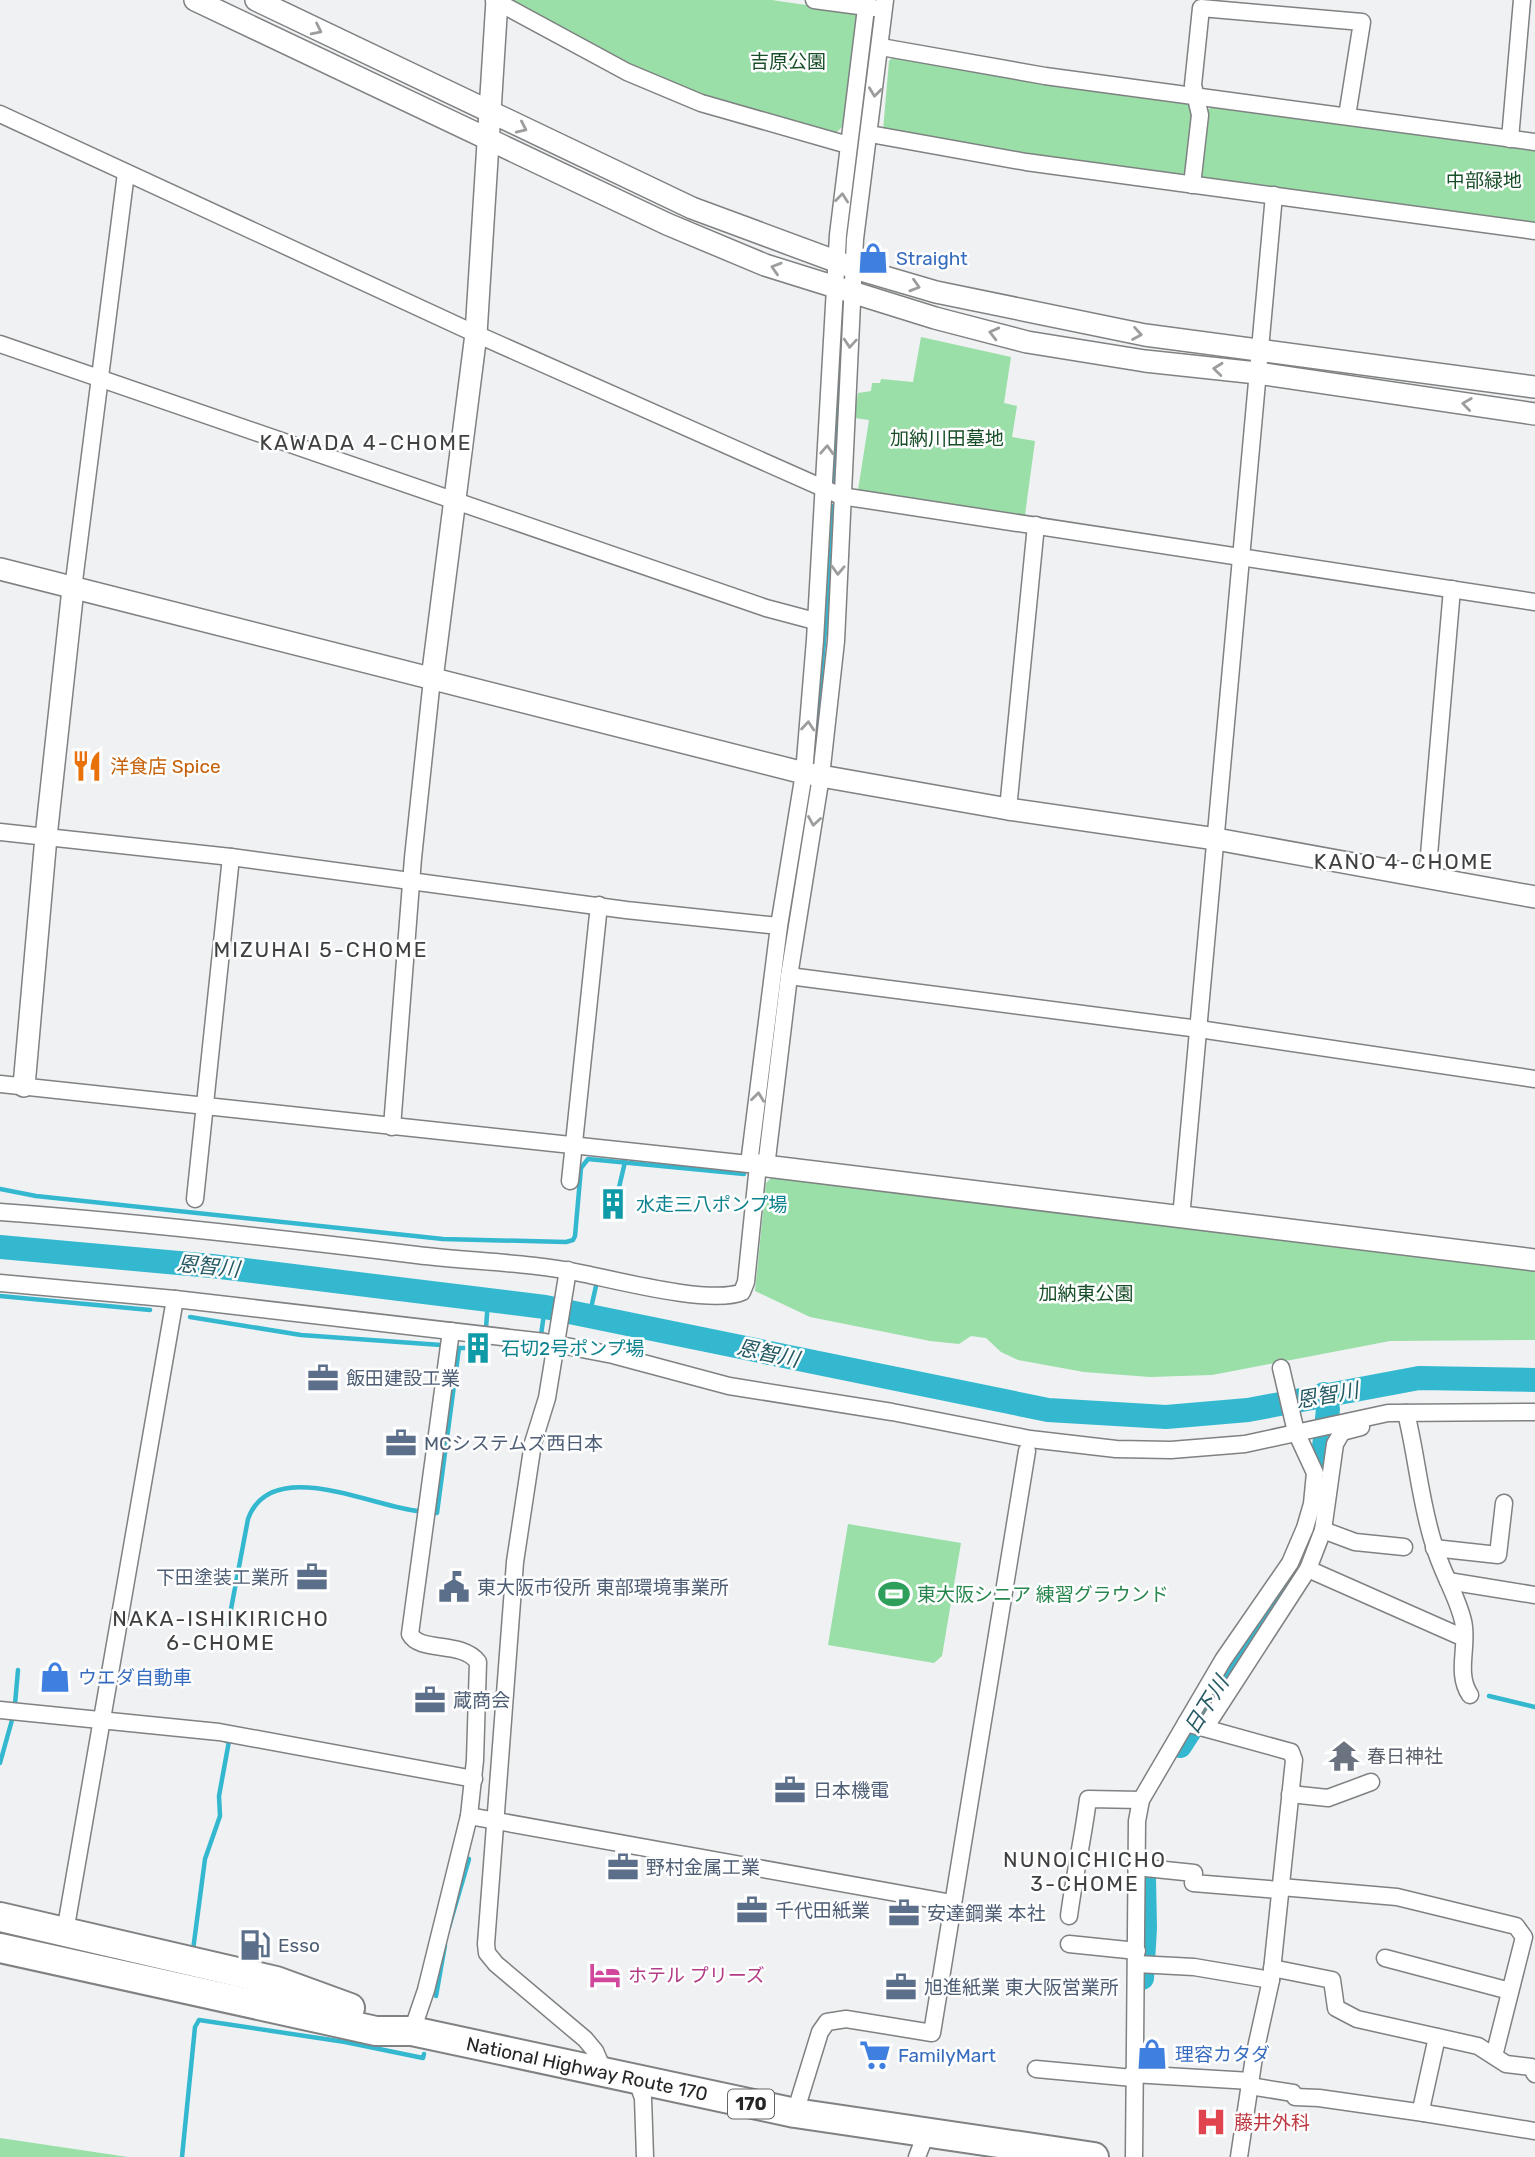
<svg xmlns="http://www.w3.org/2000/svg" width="1535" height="2157" font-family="Rubik,'Noto Sans JP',sans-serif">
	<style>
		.green { fill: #9adfa7 }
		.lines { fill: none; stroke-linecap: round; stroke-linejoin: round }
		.stream { stroke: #33b8cf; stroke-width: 4.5 }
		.river { stroke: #33b8cf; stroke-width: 24 }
		.minor-casing { stroke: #7f8182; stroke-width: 19 }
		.tertiary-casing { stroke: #7f8182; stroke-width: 24 }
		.trunk-casing { stroke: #7f8182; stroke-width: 32 }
		.minor { stroke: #fff; stroke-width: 16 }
		.tertiary { stroke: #fff; stroke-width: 21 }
		.trunk { stroke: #fff; stroke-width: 28 }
		.oneway { stroke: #9c9d9d }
		.labels { text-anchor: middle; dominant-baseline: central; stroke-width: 5; stroke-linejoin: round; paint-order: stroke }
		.shield { fill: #fefeff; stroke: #656666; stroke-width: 2 }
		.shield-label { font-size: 18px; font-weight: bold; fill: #242525 }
		.park-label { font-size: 19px; fill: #194f28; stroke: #fefeff }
		.shop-label { font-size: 19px; fill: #366cbe; stroke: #fefeff; text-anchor: start }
		.food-label { font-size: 19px; fill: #c56008; stroke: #fefeff; text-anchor: start }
		.culture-label { font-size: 19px; fill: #0d838f; stroke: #fefeff; text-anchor: start }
		.service-label { font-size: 19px; fill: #4e5e75; stroke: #fefeff; text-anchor: start }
		.leisure-label { font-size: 19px; fill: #27864d; stroke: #fefeff; text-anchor: start }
		.worship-label { font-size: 19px; fill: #5b616d; stroke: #fefeff; text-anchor: start }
		.hotel-label { font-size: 19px; fill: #b23c85; stroke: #fefeff; text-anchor: start }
		.street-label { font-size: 19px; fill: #242525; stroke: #fefeff }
		.health-label { font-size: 19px; fill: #be3a42; stroke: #fefeff; text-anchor: start }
		.neighbourhood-label { font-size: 21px; letter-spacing: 2px; fill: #3f4041; stroke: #fefeff }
		.water-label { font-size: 21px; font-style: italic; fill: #255963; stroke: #fefeff }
	</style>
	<rect width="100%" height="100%" fill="#eff1f3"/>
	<g class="green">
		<path d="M510,0H772L853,12L859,20L842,127L836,133L701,97L634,70Z"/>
		<path d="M894,56L1189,103L1194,112L1186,171L1180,177L1058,161L883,130L889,61Z"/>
		<path d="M1213,106L1535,149V225L1203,179L1198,174L1206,111Z"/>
		<path d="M921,337L1011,357L1004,403L1017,406L1012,437L1035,441L1025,515L858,490L869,420L854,418L858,393L871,391L872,383H880L881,379L913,382Z"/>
		<path d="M773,1176L1535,1271V1340L1390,1341L1212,1375L1150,1377L1084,1372L1018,1360L1001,1352L986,1338L971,1336L959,1344L930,1341L810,1317L755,1291L766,1183Z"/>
		<path d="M848,1524L961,1543L942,1656L934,1663L828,1645Z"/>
		<path d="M0,2138L128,2157H0Z"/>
	</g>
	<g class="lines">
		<g class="stream">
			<path d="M847,241L869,47"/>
			<path d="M833,480L842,317"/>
			<path d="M814,748L830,578L832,506"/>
			<path d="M759,1154L781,974L808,798"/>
			<path d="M0,1189L36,1196L443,1239L566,1242L573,1240L575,1236L581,1168L588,1159L744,1174"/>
			<path d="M612,1217L625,1162"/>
			<path d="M0,1296L150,1310"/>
			<path d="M190,1317L301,1335L441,1345"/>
			<path d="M589,1317L596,1286"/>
			<path d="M486,1328L488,1300"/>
			<path d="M541,1335L545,1307"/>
			<path d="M434,1513H437L459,1348H483L484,1339"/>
			<path d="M228,1625L248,1519C271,1455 373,1507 418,1511"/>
			<path d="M1489,1696L1535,1707"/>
			<path d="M15,1704L18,1670"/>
			<path d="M0,1763L12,1720"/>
			<path d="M449,1927L469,1859"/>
			<path d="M193,1950L205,1859L220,1816L219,1796L229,1741H226"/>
			<path d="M436,1996L445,1945"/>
			<path d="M182,2157L195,2027L199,2020L345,2042L423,2058L424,2054"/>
		</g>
		<g class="river">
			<path d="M0,1247L212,1266L545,1307L1048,1410L1166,1417L1248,1410L1419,1378L1535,1380"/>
			<path d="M1318,1504L1328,1409L1324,1394"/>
			<path d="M1180,1746L1288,1580"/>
			<path d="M1142,1978L1145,1928L1144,1878"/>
		</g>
		<defs>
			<g id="minor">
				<path d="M494,0L627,72L701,103L848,145"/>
				<path d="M814,0L874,8"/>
				<path d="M881,47L1045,76L1535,142"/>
				<path d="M0,114L476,334L841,496L1535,602"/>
				<path d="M870,134L1026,162L1535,231"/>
				<path d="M1510,139L1522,0"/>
				<path d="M1192,185L1200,115L1193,85L1201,8L1362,22L1347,116"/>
				<path d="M0,344L766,608L815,621"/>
				<path d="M73,589L126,173"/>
				<path d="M1008,809L1036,525"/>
				<path d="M0,832L231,857L626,910L779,926"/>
				<path d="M1427,878L1452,589"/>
				<path d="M789,976L1199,1029L1535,1079"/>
				<path d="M0,1084L758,1165L746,1282L742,1292C713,1305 619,1281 585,1274C530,1262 473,1262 417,1255C278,1238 140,1222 0,1212"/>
				<path d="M392,1127L413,858L432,679"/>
				<path d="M749,1164L779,926L804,773L815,640L838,235L867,0"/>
				<path d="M766,1167L789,976L821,776L836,641L855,239L885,0"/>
				<path d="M570,1181L599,905"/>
				<path d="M195,1199L231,857"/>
				<path d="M1181,1218L1274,195"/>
				<path d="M568,1270L547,1398L533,1443L515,1562L486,1944L487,1953L496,1964L585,2039L595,2051L605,2074"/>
				<path d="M0,1283L175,1299L545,1342L613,1355L729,1386L892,1412L1030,1439L1116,1449L1171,1450L1245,1444L1388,1413L1535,1412"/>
				<path d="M1406,1413C1417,1457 1420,1502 1434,1545C1441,1571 1457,1595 1463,1621C1469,1645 1455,1673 1470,1695"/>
				<path d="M1323,1530L1355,1542L1404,1547"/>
				<path d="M1434,1548L1498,1555L1504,1503"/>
				<path d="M1308,1569L1464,1638"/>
				<path d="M1448,1581L1535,1595"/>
				<path d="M0,1710L219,1732L474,1779"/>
				<path d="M1186,1723L1291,1752L1294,1760L1271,1980L1254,2057L1239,2157"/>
				<path d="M1205,1728L1308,1569L1323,1530L1335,1444L1342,1432L1361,1427"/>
				<path d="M1290,1794L1328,1798L1371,1782"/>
				<path d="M469,1816L952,1903"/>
				<path d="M1136,1867L1194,1873L1193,1883L1280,1890"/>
				<path d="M1281,1887L1397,1897L1516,1926L1524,1937L1494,2056"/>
				<path d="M1069,1916C1074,1877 1083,1839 1088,1799L1141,1800"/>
				<path d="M65,1932L175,1299"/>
				<path d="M1069,1944L1137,1951"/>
				<path d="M1385,1958L1510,1991"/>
				<path d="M1137,1964L1194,1967L1271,1980"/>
				<path d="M1272,1968L1332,1980L1336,2008L1357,2019L1478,2046L1506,2064L1531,2067L1535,2074"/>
				<path d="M412,2031L426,1990L469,1816L475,1760L478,1662C461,1640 420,1653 410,1634L451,1331"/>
				<path d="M1437,2037L1422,2105L1424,2113L1535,2131"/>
				<path d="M1036,2069L1133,2078"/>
				<path d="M1132,2074L1251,2081"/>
				<path d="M637,2081L643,2098L645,2157"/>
				<path d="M1250,2086L1293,2093L1295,2097L1319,2098L1424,2113"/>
				<path d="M795,2113L820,2032L827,2022L846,2019L932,2033L1027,1451"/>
				<path d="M917,2157L927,2131"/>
				<path d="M1134,2157L1137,1821L1141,1800L1223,1660L1290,1563L1305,1528L1312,1504L1315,1473L1296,1432L1281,1368"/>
			</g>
			<g id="tertiary">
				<path d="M195,0L667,224L765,265L935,318L1027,342L1145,361L1257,373L1535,414"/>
				<path d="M256,0L692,208L854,268L936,292L1145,335L1535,387"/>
				<path d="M0,569L804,773L1008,809L1216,839L1535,897"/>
				<path d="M432,679L476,334L497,0"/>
				<path d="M24,1086L46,837L73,589"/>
				<path d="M758,1165L1535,1260"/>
			</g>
			<g id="trunk">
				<path d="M0,1917L276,1981L350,2008"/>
				<path d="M0,1948L376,2031H412L795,2113L1094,2157"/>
			</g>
		</defs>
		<use href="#minor" class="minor-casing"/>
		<use href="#tertiary" class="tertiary-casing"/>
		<use href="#trunk" class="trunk-casing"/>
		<use href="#minor" class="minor"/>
		<use href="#tertiary" class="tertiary"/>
		<use href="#trunk" class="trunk"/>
	</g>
	<defs><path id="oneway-chevron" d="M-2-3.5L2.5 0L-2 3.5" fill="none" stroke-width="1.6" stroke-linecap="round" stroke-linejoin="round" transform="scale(1.75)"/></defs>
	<g class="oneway">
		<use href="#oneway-chevron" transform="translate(317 30) rotate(26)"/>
		<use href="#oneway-chevron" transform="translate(875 92) rotate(97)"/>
		<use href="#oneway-chevron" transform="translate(522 128) rotate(25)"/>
		<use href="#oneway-chevron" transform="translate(842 198) rotate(-84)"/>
		<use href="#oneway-chevron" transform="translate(776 268) rotate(-163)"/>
		<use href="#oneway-chevron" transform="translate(915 286) rotate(17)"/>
		<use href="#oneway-chevron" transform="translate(994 333) rotate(-166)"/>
		<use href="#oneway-chevron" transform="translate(1137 334) rotate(10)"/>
		<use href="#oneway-chevron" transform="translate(850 343) rotate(94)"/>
		<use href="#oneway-chevron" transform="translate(1218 369) rotate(-174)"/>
		<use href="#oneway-chevron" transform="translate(1467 404) rotate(-172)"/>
		<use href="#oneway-chevron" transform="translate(827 450) rotate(-87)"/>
		<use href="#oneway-chevron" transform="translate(838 570) rotate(92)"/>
		<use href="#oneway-chevron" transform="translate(808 726) rotate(-85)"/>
		<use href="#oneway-chevron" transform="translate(814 821) rotate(99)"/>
		<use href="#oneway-chevron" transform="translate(758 1097) rotate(-83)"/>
	</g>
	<defs>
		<symbol id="shop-bare" viewBox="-9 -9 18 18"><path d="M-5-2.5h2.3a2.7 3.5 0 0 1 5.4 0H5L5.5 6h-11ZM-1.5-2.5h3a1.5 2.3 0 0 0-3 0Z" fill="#3f7fe0" stroke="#fefeff" stroke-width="2.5" paint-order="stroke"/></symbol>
		<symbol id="restaurant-bare" viewBox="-9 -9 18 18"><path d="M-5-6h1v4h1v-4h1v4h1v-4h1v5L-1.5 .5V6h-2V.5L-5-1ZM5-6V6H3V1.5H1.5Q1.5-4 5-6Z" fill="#e8710a" stroke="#fefeff" stroke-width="2.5" paint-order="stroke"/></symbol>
		<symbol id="building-bare" viewBox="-9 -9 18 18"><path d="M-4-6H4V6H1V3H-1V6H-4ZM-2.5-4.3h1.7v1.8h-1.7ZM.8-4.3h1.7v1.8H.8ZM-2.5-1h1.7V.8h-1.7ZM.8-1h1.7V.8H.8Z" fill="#0f9aa8" stroke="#fefeff" stroke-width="2.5" paint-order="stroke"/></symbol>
		<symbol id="office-bare" viewBox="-9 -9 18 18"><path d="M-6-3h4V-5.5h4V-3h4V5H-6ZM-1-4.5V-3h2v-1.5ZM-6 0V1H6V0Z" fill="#5c6f8a" stroke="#fefeff" stroke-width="2.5" paint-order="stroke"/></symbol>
		<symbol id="civic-bare" viewBox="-9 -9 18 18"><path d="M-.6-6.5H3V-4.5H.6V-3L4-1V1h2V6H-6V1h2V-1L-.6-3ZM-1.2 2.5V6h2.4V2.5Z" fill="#5c6f8a" stroke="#fefeff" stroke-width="2.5" paint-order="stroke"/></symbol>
		<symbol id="stadium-bare" viewBox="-9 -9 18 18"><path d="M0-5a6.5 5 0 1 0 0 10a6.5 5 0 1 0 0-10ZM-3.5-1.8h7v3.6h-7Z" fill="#2e9e5b" stroke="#fefeff" stroke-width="2.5" paint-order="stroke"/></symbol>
		<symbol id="temple-bare" viewBox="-9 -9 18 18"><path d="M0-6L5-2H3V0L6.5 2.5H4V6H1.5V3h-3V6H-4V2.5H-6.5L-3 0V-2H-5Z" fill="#6b7280" stroke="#fefeff" stroke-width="2.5" paint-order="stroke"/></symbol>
		<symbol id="fuel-bare" viewBox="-9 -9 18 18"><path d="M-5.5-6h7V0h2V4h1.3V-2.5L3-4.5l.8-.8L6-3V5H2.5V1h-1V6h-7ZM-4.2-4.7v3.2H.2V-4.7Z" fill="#5c6f8a" stroke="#fefeff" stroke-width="2.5" paint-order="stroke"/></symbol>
		<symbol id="hotel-bare" viewBox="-9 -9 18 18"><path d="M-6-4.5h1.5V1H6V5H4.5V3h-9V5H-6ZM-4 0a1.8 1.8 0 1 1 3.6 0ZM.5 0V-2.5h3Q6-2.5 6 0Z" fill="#d1479c" stroke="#fefeff" stroke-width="2.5" paint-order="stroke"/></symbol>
		<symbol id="supermarket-bare" viewBox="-9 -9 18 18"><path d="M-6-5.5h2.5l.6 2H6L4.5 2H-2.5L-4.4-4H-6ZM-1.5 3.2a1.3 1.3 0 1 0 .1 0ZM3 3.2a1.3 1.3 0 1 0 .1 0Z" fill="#3f7fe0" stroke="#fefeff" stroke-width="2.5" paint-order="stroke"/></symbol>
		<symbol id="hospital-bare" viewBox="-9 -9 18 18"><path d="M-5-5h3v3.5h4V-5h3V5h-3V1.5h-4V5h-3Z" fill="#e0444e" stroke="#fefeff" stroke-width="2.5" paint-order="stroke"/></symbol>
	</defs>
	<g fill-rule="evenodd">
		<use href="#shop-bare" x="851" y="236" width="44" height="44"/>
		<use href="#restaurant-bare" x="65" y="744" width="44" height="44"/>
		<use href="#building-bare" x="591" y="1182" width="44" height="44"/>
		<use href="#building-bare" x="456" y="1326" width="44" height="44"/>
		<use href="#office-bare" x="301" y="1356" width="44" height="44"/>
		<use href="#office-bare" x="379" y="1421" width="44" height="44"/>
		<use href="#office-bare" x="290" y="1555" width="44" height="44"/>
		<use href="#civic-bare" x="432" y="1565" width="44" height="44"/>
		<use href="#stadium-bare" x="872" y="1572" width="44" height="44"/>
		<use href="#shop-bare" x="33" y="1655" width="44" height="44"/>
		<use href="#office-bare" x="408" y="1678" width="44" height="44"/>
		<use href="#temple-bare" x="1322" y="1734" width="44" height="44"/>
		<use href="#office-bare" x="768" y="1768" width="44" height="44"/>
		<use href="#office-bare" x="601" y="1845" width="44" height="44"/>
		<use href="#office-bare" x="730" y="1888" width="44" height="44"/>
		<use href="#office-bare" x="882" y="1891" width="44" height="44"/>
		<use href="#fuel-bare" x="233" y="1923" width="44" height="44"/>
		<use href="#hotel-bare" x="583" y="1953" width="44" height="44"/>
		<use href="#office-bare" x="879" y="1965" width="44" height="44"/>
		<use href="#shop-bare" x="1130" y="2032" width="44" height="44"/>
		<use href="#supermarket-bare" x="853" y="2033" width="44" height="44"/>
		<use href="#hospital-bare" x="1189" y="2100" width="44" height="44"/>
	</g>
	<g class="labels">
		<rect class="shield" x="728" y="2089.5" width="46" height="29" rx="5"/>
		<g class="shield-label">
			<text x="751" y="2104">170</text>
		</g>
		<g class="park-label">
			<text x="788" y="61">吉原公園</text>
			<text x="1484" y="180">中部緑地</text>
			<text x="947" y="438">加納川田墓地</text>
			<text x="1086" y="1293">加納東公園</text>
		</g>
		<g class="shop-label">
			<text x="896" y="258">Straight</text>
			<text x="78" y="1677">ウエダ自動車</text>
			<text x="1175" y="2054">理容カタダ</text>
			<text x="898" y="2055">FamilyMart</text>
		</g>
		<g class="food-label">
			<text x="110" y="766">洋食店 Spice</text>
		</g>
		<g class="culture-label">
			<text x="636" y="1204">水走三八ポンプ場</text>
			<text x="501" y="1348">石切2号ポンプ場</text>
		</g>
		<g class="service-label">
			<text x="346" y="1378">飯田建設工業</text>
			<text x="424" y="1443">MCシステムズ西日本</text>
			<text x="289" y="1577" text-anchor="end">下田塗装工業所</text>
			<text x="477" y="1587">東大阪市役所 東部環境事業所</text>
			<text x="453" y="1700">蔵商会</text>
			<text x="813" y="1790">日本機電</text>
			<text x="646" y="1867">野村金属工業</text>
			<text x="775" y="1910">千代田紙業</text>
			<text x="927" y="1913">安達鋼業 本社</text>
			<text x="278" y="1945">Esso</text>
			<text x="924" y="1987">旭進紙業 東大阪営業所</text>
		</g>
		<g class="leisure-label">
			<text x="917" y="1594">東大阪シニア 練習グラウンド</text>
		</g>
		<g class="worship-label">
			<text x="1367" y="1756">春日神社</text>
		</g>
		<g class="hotel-label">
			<text x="628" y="1975">ホテル プリーズ</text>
		</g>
		<g class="street-label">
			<text transform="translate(587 2069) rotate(12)">National Highway Route 170</text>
		</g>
		<g class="health-label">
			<text x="1234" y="2122">藤井外科</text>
		</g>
		<g class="neighbourhood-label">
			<text x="366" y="442">KAWADA 4-CHOME</text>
			<text x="1404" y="861">KANO 4-CHOME</text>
			<text x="321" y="949">MIZUHAI 5-CHOME</text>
			<text x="221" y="1618">NAKA-ISHIKIRICHO<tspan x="221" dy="24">6-CHOME</tspan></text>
			<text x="1085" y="1859">NUNOICHICHO<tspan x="1085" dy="24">3-CHOME</tspan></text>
		</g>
		<g class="water-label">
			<text transform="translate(208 1266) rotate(6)">恩智川</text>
			<text transform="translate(768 1353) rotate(12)">恩智川</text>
			<text transform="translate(1327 1395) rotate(-10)">恩智川</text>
			<text transform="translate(1206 1705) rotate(-58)">日下川</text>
		</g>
	</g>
</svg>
